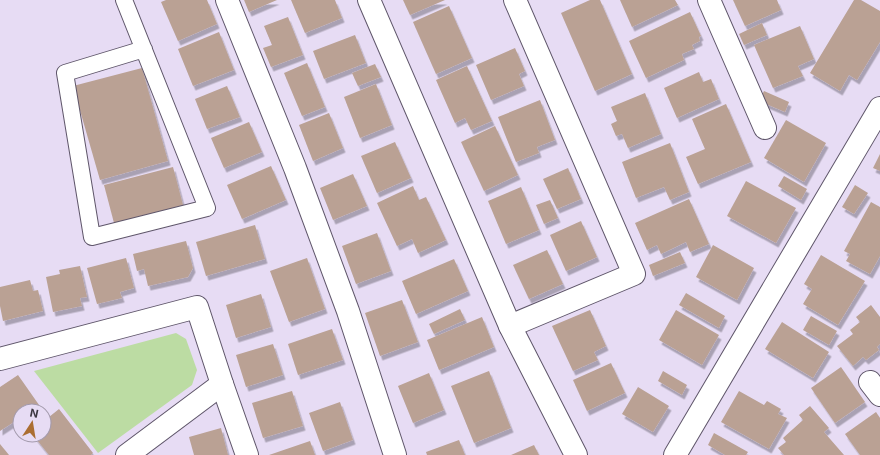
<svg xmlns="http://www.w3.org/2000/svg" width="880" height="455" font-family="Inter,sans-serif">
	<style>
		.green { fill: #bcdca3 }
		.building { fill: #baa194; filter: url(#shadow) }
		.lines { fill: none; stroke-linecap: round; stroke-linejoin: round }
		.lane-casing { stroke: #5f566a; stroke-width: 18 }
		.street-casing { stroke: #5f566a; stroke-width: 24 }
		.lane { stroke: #fff; stroke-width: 16 }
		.street { stroke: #fff; stroke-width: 22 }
	</style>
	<defs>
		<filter id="shadow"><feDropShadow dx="2.5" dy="4.5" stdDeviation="0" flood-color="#0004"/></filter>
	</defs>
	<rect width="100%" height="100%" fill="#e7dcf4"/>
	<path class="green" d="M176,333L186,339L197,370L192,385L98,453L34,371Z"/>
	<g class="building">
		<path d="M166,0H207L217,24L178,41L161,2Z"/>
		<path d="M244,0H277L249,12Z"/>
		<path d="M291,0H335L342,18L305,33Z"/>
		<path d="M403,0H445L410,15Z"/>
		<path d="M590,0H600L632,74L595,91L561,13Z"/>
		<path d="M620,0H675L678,5L632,27Z"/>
		<path d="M733,0H777L781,10L745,26Z"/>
		<path d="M854,0H861L880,11V42L857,80L849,75L840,91L810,73Z"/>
		<path d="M449,6L472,58L436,74L413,22Z"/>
		<path d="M690,12L701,36L699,37L700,41L692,45L694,49L682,54L684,60L646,78L629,41Z"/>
		<path d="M288,17L303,55L271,67L263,48L272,45L264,26Z"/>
		<path d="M762,23L767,35L744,45L739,34Z"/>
		<path d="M800,26L814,59L798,66L803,76L773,88L754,45Z"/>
		<path d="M219,32L234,70L193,86L178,49Z"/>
		<path d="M355,35L366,63L324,79L313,51Z"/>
		<path d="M515,48L525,71L519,74L524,86L491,100L476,65Z"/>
		<path d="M307,63L325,107L302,116L284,73Z"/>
		<path d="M375,64L381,77L358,86L352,73Z"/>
		<path d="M467,66L492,121L471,130L465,118L455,123L436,80Z"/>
		<path d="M142,68L168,161L100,180L73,86Z"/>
		<path d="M699,72L703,82L711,79L719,99L677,118L664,88Z"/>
		<path d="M376,84L392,125L360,138L344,97Z"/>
		<path d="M227,86L240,117L207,129L195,99Z"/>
		<path d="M764,91L789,102L785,112L759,101Z"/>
		<path d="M645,93L661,134L628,148L622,134L616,136L611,124L617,121L611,107Z"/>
		<path d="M540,100L555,140L537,147L539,153L516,162L498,117Z"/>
		<path d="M726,104L751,162L698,184L686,157L705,149L692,119Z"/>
		<path d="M329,113L343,148L313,161L299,125Z"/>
		<path d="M786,120L826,143L804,182L764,158Z"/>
		<path d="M249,122L262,152L224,168L211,138Z"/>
		<path d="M495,126L518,175L484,191L461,142Z"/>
		<path d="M395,142L411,178L377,193L361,156Z"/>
		<path d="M670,143L689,192L670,200L664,187L636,198L622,162Z"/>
		<path d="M880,154V171L873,168Z"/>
		<path d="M271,166L286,200L242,219L227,185Z"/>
		<path d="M173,167L183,205L114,223L104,185Z"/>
		<path d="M568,168L581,199L557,209L543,179Z"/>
		<path d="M353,174L367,206L333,220L320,188Z"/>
		<path d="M784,176L807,189L801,200L778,186Z"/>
		<path d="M746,181L796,208L776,243L727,216Z"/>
		<path d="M855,185L868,193L854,214L842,207Z"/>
		<path d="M413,186L419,200L426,197L446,240L418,253L412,239L397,246L377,203Z"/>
		<path d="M521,187L539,230L506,244L488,201Z"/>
		<path d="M689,199L709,244L690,252L686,242L661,254L657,245L647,250L635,223Z"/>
		<path d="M550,200L558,218L544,224L536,205Z"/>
		<path d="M871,202L880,207V256L870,274L846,261L850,254L844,251Z"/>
		<path d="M581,221L597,257L566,271L550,235Z"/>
		<path d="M255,225L265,259L206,276L196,242Z"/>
		<path d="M377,233L391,271L356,284L342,246Z"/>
		<path d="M186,241L193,268L188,277L148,286L144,269L137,271L133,254Z"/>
		<path d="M713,245L754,268L737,300L696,277Z"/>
		<path d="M547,250L563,284L529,299L513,265Z"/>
		<path d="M680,252L685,263L653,276L649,265Z"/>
		<path d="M821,255L865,281L838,325L803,304L812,289L804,284Z"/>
		<path d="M126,258L134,288L120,292L122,298L97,304L87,268Z"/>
		<path d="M307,258L325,309L289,322L270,271Z"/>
		<path d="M454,259L468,291L416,314L402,281Z"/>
		<path d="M80,266L87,297L80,298L82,306L53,312L46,277L60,274L59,270Z"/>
		<path d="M30,280L33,291L38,290L43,311L3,321L0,306V287Z"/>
		<path d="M686,293L725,316L719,328L679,305Z"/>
		<path d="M261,294L271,327L236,338L226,305Z"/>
		<path d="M402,300L418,342L380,356L365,313Z"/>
		<path d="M871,305L880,317V344L877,347L879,350L866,360L863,357L853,366L837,346L853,334L850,330L860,322L856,317Z"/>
		<path d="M460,309L465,320L434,334L429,324Z"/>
		<path d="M590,310L606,346L594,352L598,360L573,371L552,326Z"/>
		<path d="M676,310L719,335L702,365L659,340Z"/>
		<path d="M811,316L837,331L829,345L803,330Z"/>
		<path d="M482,317L494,347L439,370L427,340Z"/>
		<path d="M782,322L829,352L813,378L765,349Z"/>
		<path d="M332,329L343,360L298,375L288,344Z"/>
		<path d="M273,344L283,375L246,387L236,355Z"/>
		<path d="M611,363L625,393L587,411L573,380Z"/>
		<path d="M841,367L865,402L835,423L811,388Z"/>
		<path d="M489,371L511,428L474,443L451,386Z"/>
		<path d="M663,371L687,385L682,395L658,381Z"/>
		<path d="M429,373L444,410L413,423L398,386Z"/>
		<path d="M18,375L39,405L30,411H20V418L0,431V387Z"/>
		<path d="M638,387L669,406L653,432L622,414Z"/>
		<path d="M292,391L303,426L263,438L252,403Z"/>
		<path d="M739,391L764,405L767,401L781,409L778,414L787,418L769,449L721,422Z"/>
		<path d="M340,402L353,440L323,451L309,413Z"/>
		<path d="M810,406L829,428L824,432L844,455H784L778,448L786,442L783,438L803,420L799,415Z"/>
		<path d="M59,409L93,453L91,455H49L33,435H44V421Z"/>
		<path d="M876,412L880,418V455H860L845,434Z"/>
		<path d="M221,428L228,455H194L189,437Z"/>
		<path d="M714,433L748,452L746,455H725L708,445Z"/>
		<path d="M459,440L465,455H427L426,452Z"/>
		<path d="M310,441L315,455H269Z"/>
		<path d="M0,444L9,455H0Z"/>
		<path d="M534,445L539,455H511Z"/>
	</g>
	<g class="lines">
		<defs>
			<path id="lane" d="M124,0L207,208L92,237L65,73L144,49"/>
			<g id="street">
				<path d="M227,0L295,168L348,311L395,455"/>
				<path d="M369,0L510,326L576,455"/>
				<path d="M709,0L765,128"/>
				<path d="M510,326L634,274L515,0"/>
				<path d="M0,359L197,307L222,384L247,455"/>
				<path d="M870,382L880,395"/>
				<path d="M127,455L222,384"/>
				<path d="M675,455L880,108"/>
			</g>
		</defs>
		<use href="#lane" class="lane-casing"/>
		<use href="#street" class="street-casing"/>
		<use href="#lane" class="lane"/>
		<use href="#street" class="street"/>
	</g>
	<g transform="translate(32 423) rotate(12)"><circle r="19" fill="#e7dcf4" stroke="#a39aac"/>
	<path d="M0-3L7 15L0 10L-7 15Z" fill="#ab6e32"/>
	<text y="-6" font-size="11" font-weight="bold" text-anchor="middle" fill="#3c3841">N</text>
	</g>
</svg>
